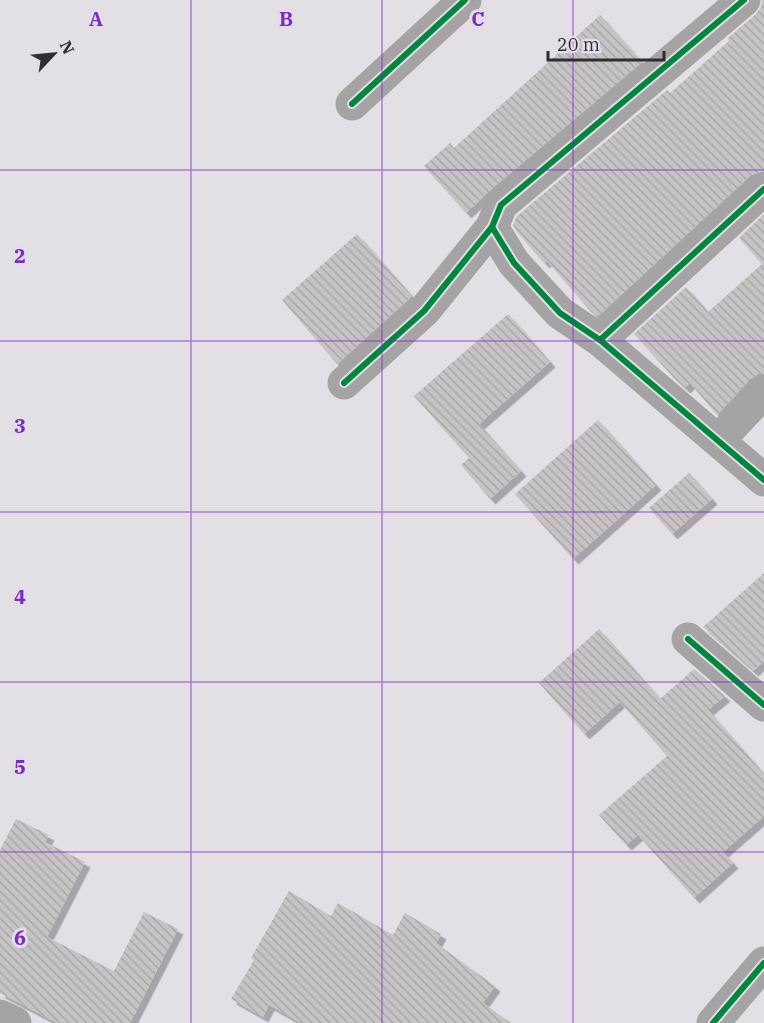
<svg xmlns="http://www.w3.org/2000/svg" width="764" height="1023" font-family="'IBM Plex Serif',serif">
	<style>
		.building { fill: url(#building-back-hatch); filter: url(#shadow) }
		.lines { fill: none; stroke-linecap: round; stroke-linejoin: round }
		.street { stroke: #a5a3a4; stroke-width: 33 }
		.cycleway-casing { stroke: #e2dde7; stroke-width: 10 }
		.cycleway { stroke: #00873e; stroke-width: 6 }
		.grid { fill: none; stroke: #7b2cbf; stroke-width: 1.5; stroke-opacity: 0.55 }
		.grid-label { font-size: 20px; text-anchor: middle; font-weight: bold; fill: #7b2cbf; stroke: #e2dde7; stroke-width: 6; stroke-linejoin: round; paint-order: stroke }
	</style>
	<defs>
		<pattern id="building-back-hatch" width="6" height="6" patternUnits="userSpaceOnUse" patternTransform="scale(1.5)"><rect width="6" height="6" fill="#c6c3c5"/><path d="M-1 5l2 2M0 0l6 6M5-1l2 2" fill="none" stroke="#aaa8aa"/></pattern>
		<filter id="shadow"><feDropShadow dx="5.5" dy="5.5" stdDeviation="0" flood-color="#0004"/></filter>
	</defs>
	<rect width="100%" height="100%" fill="#e2dfe5"/>
	<g class="building">
		<path d="M762,0H764V171L751,175L598,316L591,312L547,261L544,263L518,233L513,225L517,216L667,90L670,93L729,41L728,38L756,14L761,7Z"/>
		<path d="M600,15L642,62L489,191L466,213L424,166L450,143L454,148Z"/>
		<path d="M764,214V374H758L750,379L717,415L690,383L685,388L673,377L634,334L686,287L708,312L762,264L739,238Z"/>
		<path d="M357,234L412,296L337,364L282,300Z"/>
		<path d="M508,314L550,362L479,424L521,471L490,499L461,465L469,458L414,396Z"/>
		<path d="M598,420L656,485L573,559L515,494Z"/>
		<path d="M689,473L712,499L672,534L649,508Z"/>
		<path d="M764,573V661L753,671L703,627Z"/>
		<path d="M599,629L660,699L694,669L725,696L708,710L764,774V816L723,852L733,863L694,898L638,835L626,845L599,815L667,756L620,702L584,734L539,683Z"/>
		<path d="M16,819L49,835L45,842L85,862L47,937L114,971L144,912L178,929L130,1023H57L0,993V850Z"/>
		<path d="M289,891L331,916L338,903L393,935L405,913L441,934L436,943L495,986L483,1003L511,1023H301L269,1005L263,1017L231,999L254,960L251,958Z"/>
	</g>
	<g class="lines">
		<g class="street">
			<path d="M352,104L465,0"/>
			<path d="M492,227L514,263L560,313L600,340L764,480"/>
			<path d="M600,340L764,189"/>
			<path d="M344,383L424,311L492,227L501,205L744,0"/>
			<path d="M719,440L764,392"/>
			<path d="M688,639L764,705"/>
			<path d="M0,1016L15,1023"/>
			<path d="M713,1023L764,963"/>
		</g>
		<defs>
			<g id="cycleway">
				<path d="M352,104L465,0"/>
				<path d="M492,227L514,263L560,313L600,340L764,480"/>
				<path d="M600,340L764,189"/>
				<path d="M344,383L424,311L492,227L501,205L744,0"/>
				<path d="M688,639L764,705"/>
				<path d="M713,1023L764,963"/>
			</g>
		</defs>
		<use href="#cycleway" class="cycleway-casing"/>
		<use href="#cycleway" class="cycleway"/>
	</g>
	<path class="grid" d="M191,0V1023M382,0V1023M573,0V1023M0,170H764M0,341H764M0,512H764M0,682H764M0,852H764"/>
	<g class="grid-label">
		<text x="96" y="26">A</text>
		<text x="286" y="26">B</text>
		<text x="478" y="26">C</text>
		<text x="20" y="263">2</text>
		<text x="20" y="433">3</text>
		<text x="20" y="604">4</text>
		<text x="20" y="774">5</text>
		<text x="20" y="945">6</text>
	</g>
	<g transform="translate(54 54) rotate(64)" stroke="#e2dde7" stroke-width="4.5" paint-order="stroke">
	<path d="M0-4.5L10 22L0 15L-10 22Z" fill="#2f2d31"/>
	<text y="-9" font-size="16" font-weight="bold" text-anchor="middle" fill="#2f2d31">N</text>
	</g>
	<path d="M548 51v9h116v-9" fill="none" stroke="#2f2d31" stroke-width="3"/>
	<text x="557" y="51" font-size="18" fill="#2f2d31" stroke="#e2dde7" stroke-width="4.5" paint-order="stroke">20 m</text>
</svg>
